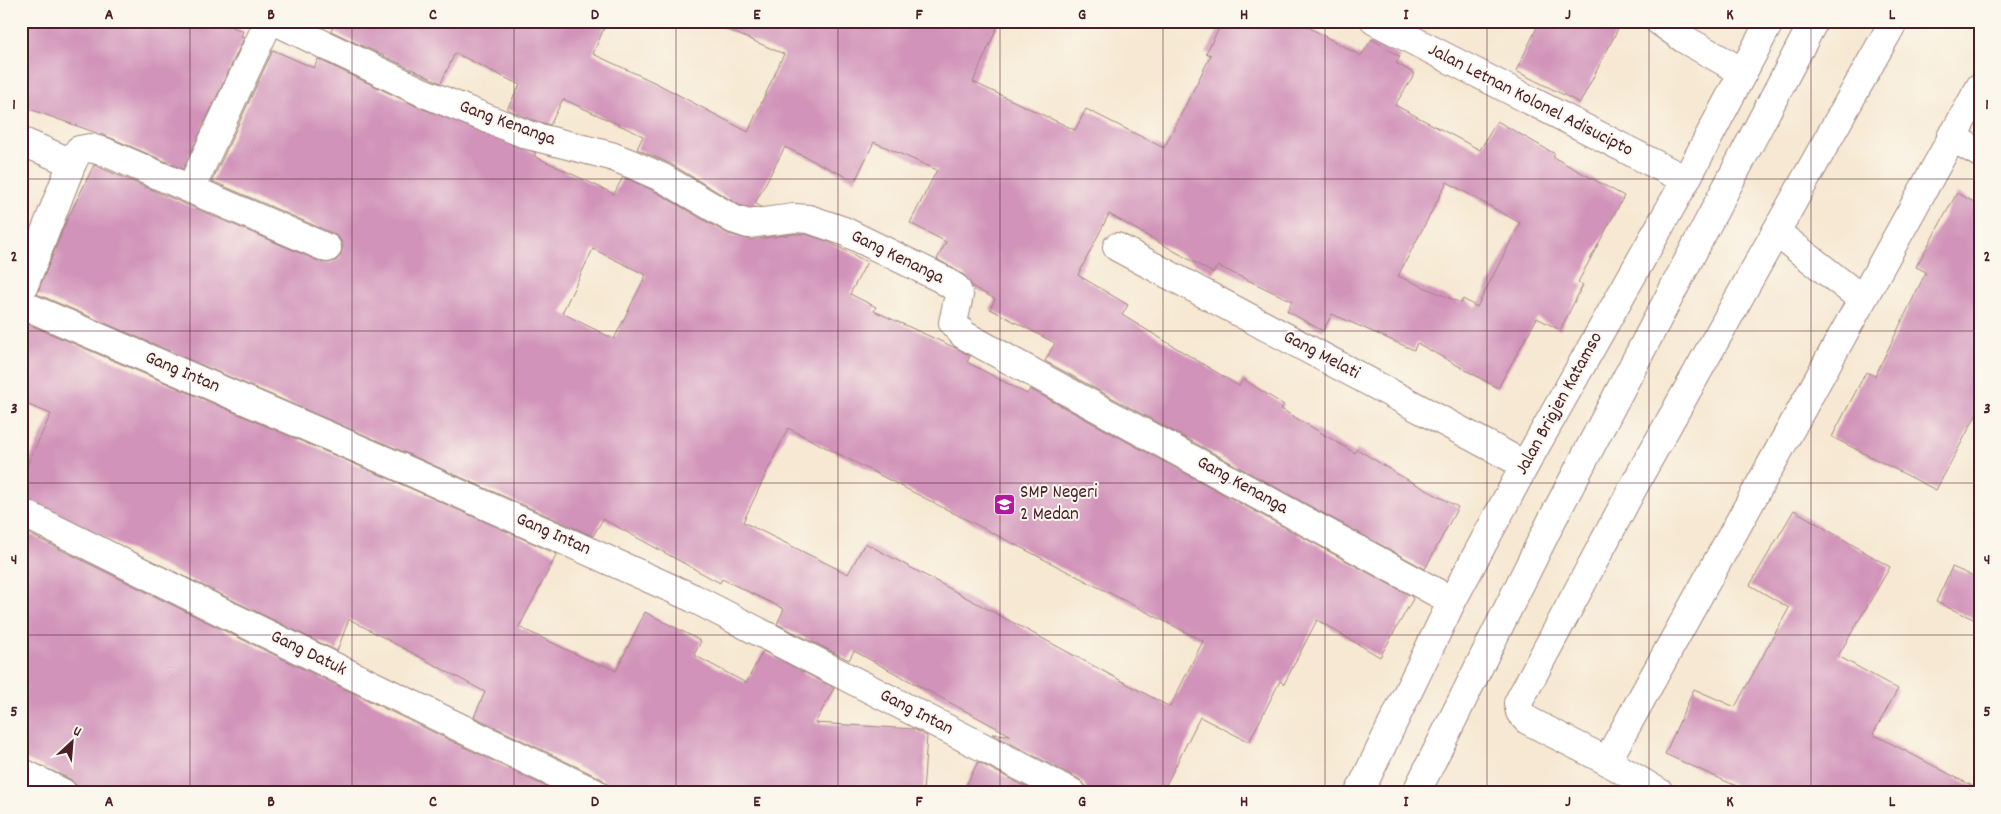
<svg xmlns="http://www.w3.org/2000/svg" width="2001" height="814" font-family="Dekko,sans-serif">
	<style>
		.building { fill: #d193b9; fill-rule: evenodd }
		.lines { fill: none; stroke-linecap: round; stroke-linejoin: round }
		.street-casing { stroke: #a0847e; stroke-width: 30 }
		.secondary-casing { stroke: #a0847e; stroke-width: 30 }
		.primary-casing { stroke: #a0847e; stroke-width: 30 }
		.street { stroke: #fff; stroke-width: 28 }
		.secondary { stroke: #fff; stroke-width: 28 }
		.primary { stroke: #fff; stroke-width: 28 }
		.grid { fill: none; stroke: #4a1f2b; stroke-width: 1; stroke-opacity: 0.55 }
		.labels { text-anchor: middle; dominant-baseline: central; stroke-width: 4; stroke-linejoin: round; paint-order: stroke }
		.street-label { font-size: 19px; fill: #4a1f2b; stroke: #fbf7ec }
		.poi-label { font-size: 19px; fill: #4a1f2b; stroke: #fbf7ec; text-anchor: start }
		.neatline { fill: none; stroke: #4a1f2b; stroke-width: 2 }
		.grid-label { font-size: 16px; text-anchor: middle; font-weight: bold; fill: #4a1f2b }
	</style>
	<rect width="100%" height="100%" fill="#fbf7ec"/>
	<filter id="ink" filterUnits="userSpaceOnUse"><feTurbulence type="fractalNoise" baseFrequency=".02" numOctaves="2"/><feDisplacementMap in="SourceGraphic" scale="10" xChannelSelector="R" yChannelSelector="G"/><feConvolveMatrix kernelMatrix="1 2 1 2 8 2 1 2 1" color-interpolation-filters="sRGB"/></filter>
	<filter id="wash" filterUnits="userSpaceOnUse"><feTurbulence type="fractalNoise" baseFrequency=".0096" numOctaves="4" result="noise"/><feDisplacementMap in="SourceGraphic" scale="20" xChannelSelector="R" yChannelSelector="G"/><feGaussianBlur stdDeviation="1.12" result="paint"/><feColorMatrix in="noise" values="0 0 0 0 0 0 0 0 0 0 0 0 0 0 0 0 0 1.4 0 .05"/><feComposite in="paint" operator="in"/></filter>
	<g filter="url(#wash)">
		<rect width="100%" height="100%" fill="#f6e8d2"/>
		<g id="blocks">
			<g class="building">
				<path d="M21,21H217L243,31L241,37L244,38L183,169L111,138L21,106Z"/>
				<path d="M336,21H607L593,54L656,83L748,132L784,54L707,21H1000L973,82L1075,130L1086,109L1164,148L1211,55L1206,53L1223,21H1297L1361,56L1372,39L1400,57L1396,63L1415,74L1395,105L1480,150L1497,121L1555,154L1553,157L1624,196L1578,282L1583,285L1560,330L1537,318L1498,388L1417,343L1414,350L1332,314L1323,331L1287,311L1292,301L1218,266L1213,273L1109,214L1078,275L1128,305L1122,315L1239,386L1243,379L1284,405L1281,409L1355,453L1357,449L1399,475L1458,507L1425,569L1045,361L1055,343L990,309L995,299L973,287L964,275L937,259L946,242L910,223L937,170L874,142L855,181L785,147L755,203L761,207L750,208L739,205L671,164L637,149L643,136L563,99L550,125L533,120L507,109L520,85L455,53L441,83L331,31ZM1447,182L1520,223L1477,307L1463,299L1461,303L1398,276Z"/>
				<path d="M1540,21H1622L1580,103L1516,71Z"/>
				<path d="M273,50L314,68L318,59L416,106L536,153L534,156L614,194L623,177L628,179L656,192L728,234L750,240L794,234H806L829,242L867,262L850,294L876,307L874,311L960,350L970,356L967,362L1027,394L1030,389L1411,596L1413,599L1380,657L1317,620L1284,684L1280,681L1249,742L1200,717L1162,793H1088L1085,785L1079,779L992,734L1010,735L854,651L849,660L777,624L784,609L722,579L720,583L603,519L593,536L397,449L37,294L66,222L94,165L321,262L329,263L337,260L341,255L343,247L340,239L334,234L212,181ZM593,249L646,275L614,339L562,313ZM788,428L1203,641L1170,707L865,543L848,574L743,522Z"/>
				<path d="M1957,193L1980,205V408L1936,490L1832,437L1866,372L1875,376L1926,272L1916,267Z"/>
				<path d="M21,220L30,228L21,250Z"/>
				<path d="M21,321L385,477L557,554L519,627L601,666L602,664L616,671L645,612L701,641L694,655L746,683L763,651L834,688L815,723L914,729L927,736L923,793H610L608,785L602,779L474,717L485,692L349,619L337,651L21,497V478L51,414L21,402Z"/>
				<path d="M1794,510L1890,567L1838,656L1898,689L1873,734L1980,790V793H1752L1665,754L1694,689L1735,707L1789,608L1750,585Z"/>
				<path d="M21,530L227,632L559,793H79L76,785L70,779L21,757Z"/>
				<path d="M1952,567L1980,579V622L1936,602Z"/>
				<path d="M978,762L1037,793H962Z"/>
			</g>
		</g>
	</g>
	<g filter="url(#ink)">
		<use href="#blocks" fill-opacity="0" stroke="#a0847e" stroke-width="1"/>
		<g class="lines">
			<defs>
				<g id="street">
					<path d="M275,21L422,92L528,135L611,156L634,165L663,178L733,219L748,224L794,218L809,219L844,231L940,278L956,288L959,295L953,323L964,335L1452,601"/>
					<path d="M1659,21L1684,39L1743,72"/>
					<path d="M1951,137L1980,153"/>
					<path d="M21,141L72,163L79,150L90,148L105,152L327,248"/>
					<path d="M191,188L269,21"/>
					<path d="M1776,232L1862,299"/>
					<path d="M1117,247L1525,465"/>
					<path d="M21,293L72,163"/>
					<path d="M21,304L391,463L693,598L1072,793"/>
					<path d="M21,512L234,618L595,793"/>
					<path d="M1607,761L1980,87"/>
					<path d="M21,772L63,793"/>
					<path d="M1660,793L1607,761L1527,720L1520,712L1518,703L1642,471L1894,21"/>
				</g>
				<path id="secondary" d="M1375,21L1686,180"/>
				<g id="primary">
					<path d="M1359,793L1452,601L1525,465L1686,180L1770,21"/>
					<path d="M1416,793L1552,520L1814,21"/>
				</g>
			</defs>
			<use href="#street" class="street-casing"/>
			<use href="#secondary" class="secondary-casing"/>
			<use href="#primary" class="primary-casing"/>
			<use href="#street" class="street"/>
			<use href="#secondary" class="secondary"/>
			<use href="#primary" class="primary"/>
		</g>
	</g>
	<path class="grid" d="M190,21V793M352,21V793M514,21V793M676,21V793M838,21V793M1000,21V793M1163,21V793M1325,21V793M1487,21V793M1649,21V793M1811,21V793M21,179H1980M21,331H1980M21,483H1980M21,635H1980"/>
	<defs>
		<symbol id="school-square" viewBox="-11 -11 22 22"><rect x="-9" y="-9" width="18" height="18" rx="4" fill="#b5179e" stroke="#fbf7ec"/><path d="M0-5L7-2L0 1L-7-2ZM-4 1L0 2.5L4 1V4Q0 6-4 4Z" fill="#fff"/></symbol>
	</defs>
	<g fill-rule="evenodd">
		<use href="#school-square" x="992" y="492" width="25" height="25"/>
	</g>
	<g class="labels">
		<g class="street-label">
			<text transform="translate(1530 101) rotate(27)">Jalan Letnan Kolonel Adisucipto</text>
			<text transform="translate(507 124) rotate(20)">Gang Kenanga</text>
			<text transform="translate(897 258) rotate(26)">Gang Kenanga</text>
			<text transform="translate(1321 356) rotate(28)">Gang Melati</text>
			<text transform="translate(182 373) rotate(23)">Gang Intan</text>
			<text transform="translate(1560 404) rotate(-61)">Jalan Brigjen Katamso</text>
			<text transform="translate(1242 486) rotate(29)">Gang Kenanga</text>
			<text transform="translate(553 535) rotate(24)">Gang Intan</text>
			<text transform="translate(308 654) rotate(26)">Gang Datuk</text>
			<text transform="translate(916 713) rotate(27)">Gang Intan</text>
		</g>
		<g class="poi-label">
			<text x="1020" y="493">SMP Negeri<tspan x="1020" dy="22">2 Medan</tspan></text>
		</g>
	</g>
	<rect width="2001" height="814" fill="none" stroke="#fbf7ec" stroke-width="55"/>
	<g transform="translate(72 742) rotate(26)" stroke="#fbf7ec" stroke-width="4" paint-order="stroke">
	<path d="M0-4L9 19L0 12L-9 19Z" fill="#4a1f2b"/>
	<text y="-8" font-size="14" font-weight="bold" text-anchor="middle" fill="#4a1f2b">U</text>
	</g>
	<rect x="28" y="28" width="1946" height="758" class="neatline"/>
	<g class="grid-label">
		<text x="109" y="19">A</text>
		<text x="271" y="19">B</text>
		<text x="433" y="19">C</text>
		<text x="595" y="19">D</text>
		<text x="757" y="19">E</text>
		<text x="919" y="19">F</text>
		<text x="1082" y="19">G</text>
		<text x="1244" y="19">H</text>
		<text x="1406" y="19">I</text>
		<text x="1568" y="19">J</text>
		<text x="1730" y="19">K</text>
		<text x="1892" y="19">L</text>
		<text x="14" y="109">1</text>
		<text x="1987" y="109">1</text>
		<text x="14" y="261">2</text>
		<text x="1987" y="261">2</text>
		<text x="14" y="413">3</text>
		<text x="1987" y="413">3</text>
		<text x="14" y="564">4</text>
		<text x="1987" y="564">4</text>
		<text x="14" y="716">5</text>
		<text x="1987" y="716">5</text>
		<text x="109" y="806">A</text>
		<text x="271" y="806">B</text>
		<text x="433" y="806">C</text>
		<text x="595" y="806">D</text>
		<text x="757" y="806">E</text>
		<text x="919" y="806">F</text>
		<text x="1082" y="806">G</text>
		<text x="1244" y="806">H</text>
		<text x="1406" y="806">I</text>
		<text x="1568" y="806">J</text>
		<text x="1730" y="806">K</text>
		<text x="1892" y="806">L</text>
	</g>
</svg>
